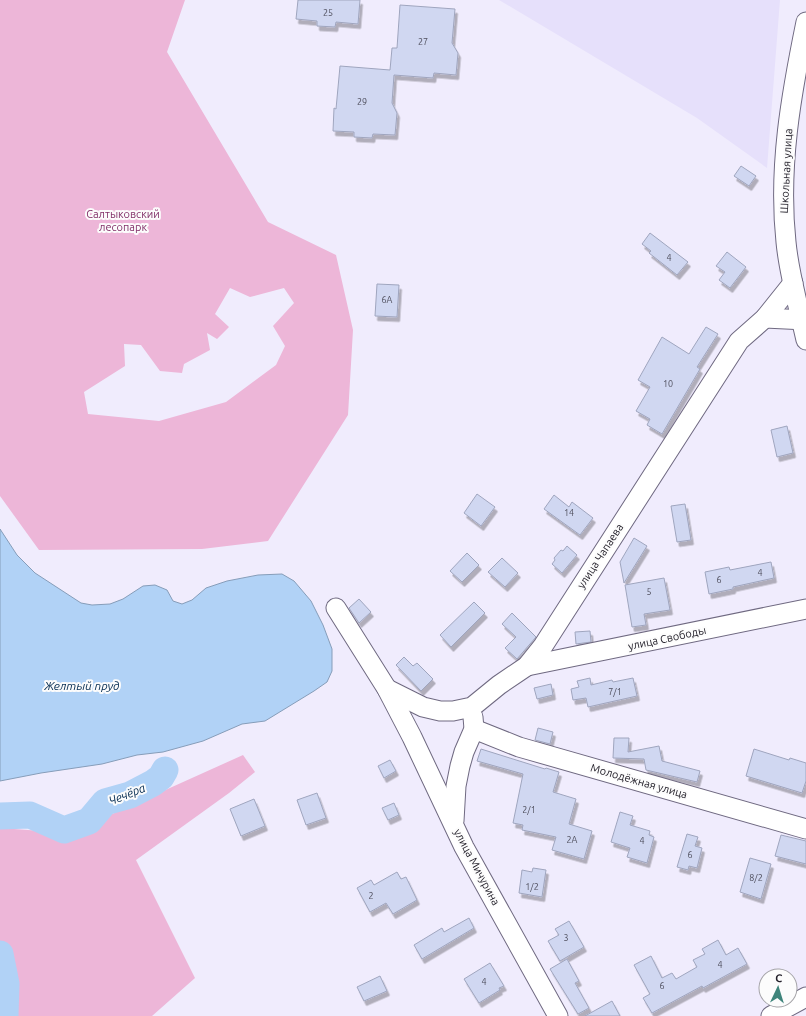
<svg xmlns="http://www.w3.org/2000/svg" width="806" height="1016" font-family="Ubuntu,sans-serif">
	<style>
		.built { fill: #e6e0fb }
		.green { fill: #edb6d8; fill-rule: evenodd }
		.water { fill: #b1d2f6; stroke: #869db9 }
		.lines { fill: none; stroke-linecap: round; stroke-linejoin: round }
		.river { stroke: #b1d2f6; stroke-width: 27 }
		.building { fill: #d0d7f1; stroke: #9fa5be; filter: url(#shadow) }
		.minor-casing { stroke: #6f6981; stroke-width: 21 }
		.minor { stroke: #fff; stroke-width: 19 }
		.labels { text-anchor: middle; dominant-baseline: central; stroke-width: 4; stroke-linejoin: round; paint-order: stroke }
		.number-label { font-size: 9px; fill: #4e4e5c }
		.street-label { font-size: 11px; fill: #23202a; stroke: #fcfcfc }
		.park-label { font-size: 11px; fill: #823069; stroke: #fcfcfc }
		.water-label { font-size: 12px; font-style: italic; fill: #042b50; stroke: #fcfcfc }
	</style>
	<defs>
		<filter id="shadow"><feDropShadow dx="2.5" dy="4.5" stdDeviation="0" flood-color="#0004"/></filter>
	</defs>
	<rect width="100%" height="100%" fill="#f0ecfd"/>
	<path class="built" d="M499,0H780L767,168L697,118Z"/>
	<g class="green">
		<path d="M0,0H185L167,52L268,222L336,255L353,330L348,415L268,541L202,549L39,550L0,496ZM230,288L250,297L284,288L294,303L273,326L285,346L276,365L226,402L159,421L88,414L84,392L125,366L124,344L141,345L160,371L182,373L184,364L210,350L207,333L217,339L229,327L215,314Z"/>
		<path d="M243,755L255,772L229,793L136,860L195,978L152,1016H0V828L70,833Z"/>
	</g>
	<path class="water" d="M0,529L17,555L35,573L81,603L92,605L110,604L123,599L143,586L155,585L167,590L173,601L182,604L192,600L206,588L227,581L258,575L282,574L294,581L311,601L323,625L332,649V671L327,682L314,691L265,721L242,724L203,741L163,752L137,755L102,764L41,773L0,781Z"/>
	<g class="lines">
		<g class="river">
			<path d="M0,816L30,815L64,830L89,821L105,802L130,795L153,783L161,777L165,770"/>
			<path d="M0,954L6,984L5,1016"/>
		</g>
	</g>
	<g class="building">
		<path d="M298,0H360L358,24L336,22L335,27L317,26V21L296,19Z"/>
		<path d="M400,5L455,9L452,43L458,53L456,75L434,73L433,78L394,75L392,103L397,113L395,135L373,134L372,138L354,137V132L333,131L334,108L336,109L340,66L390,70L392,48H397Z"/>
		<path d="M741,166L756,176L749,186L734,176Z"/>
		<path d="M650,233L688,262L677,275L649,253L651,251L642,244Z"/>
		<path d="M727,252L746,267L730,288L719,280L725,272L716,266Z"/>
		<path d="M377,284L399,285L397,317L375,316Z"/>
		<path d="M706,327L718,334L697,367L700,369L662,434L647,425L650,419L636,411L650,387L638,380L662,337L689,354Z"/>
		<path d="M787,426L793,453L777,457L771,430Z"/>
		<path d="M477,494L495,507L481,526L464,513Z"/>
		<path d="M554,495L569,507L572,502L593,518L580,535L544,509Z"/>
		<path d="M685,504L691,540L677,542L671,506Z"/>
		<path d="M634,538L647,546L624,583L620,562Z"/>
		<path d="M567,546L577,555L562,573L552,564L555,560L554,558L561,550L563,551Z"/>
		<path d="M467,553L479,565L462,582L450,571Z"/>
		<path d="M502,558L518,573L505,587L488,572Z"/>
		<path d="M771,562L774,578L733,587V589L709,594L705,572L729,567L730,570Z"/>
		<path d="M664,578L670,610L644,614L646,625L632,627L625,585Z"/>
		<path d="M359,599L371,612L359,623L349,608Z"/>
		<path d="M474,602L485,613L451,647L440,635Z"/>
		<path d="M512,613L536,637L517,659L505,648L516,637L502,624Z"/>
		<path d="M590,631L591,642L576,644L575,632Z"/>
		<path d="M404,657L413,666L417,663L433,679L421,691L396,665Z"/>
		<path d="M590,678L591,685L612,680L613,682L633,678L637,696L588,707L586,698L573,700L571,689L579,687L577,681Z"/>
		<path d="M551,684L553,695L537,699L534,688Z"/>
		<path d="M538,728L553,732L550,744L535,740Z"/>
		<path d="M614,738H629L628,752L659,746L662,761L700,771L697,782L646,770L644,759L613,758Z"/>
		<path d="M481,749L545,769L546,768L559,772L553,792L576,799L569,824L592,831L584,859L552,850L556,837L522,830L523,825L513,823L523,774L477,761Z"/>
		<path d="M754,749L789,760L790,758L806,763V781L802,793L746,776Z"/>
		<path d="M390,760L396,771L384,778L378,766Z"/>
		<path d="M317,793L326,818L306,825L297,800Z"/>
		<path d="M254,799L265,826L241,836L230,809Z"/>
		<path d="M394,803L399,815L388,820L382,808Z"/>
		<path d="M620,812L633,816L630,825L650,831L649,835L654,837L647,863L627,857L630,848L611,842Z"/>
		<path d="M687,834L698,837L695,846L702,848L697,868L689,866L688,870L677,867Z"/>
		<path d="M781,835L806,841V864L775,856Z"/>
		<path d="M750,858L771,864L761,899L740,892Z"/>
		<path d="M533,868L546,870L542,897L519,893L522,870L532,872Z"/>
		<path d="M397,872L401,879L406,877L417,900L393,914L386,903L370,912L357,888L371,880L374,885Z"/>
		<path d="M469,918L474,928L422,959L414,945L442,928L444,932Z"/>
		<path d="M569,921L584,947L560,961L548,941L559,935L555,929Z"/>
		<path d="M718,940L726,955L738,948L747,964L703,988L702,986L652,1013L643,998L650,994L634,965L651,956L662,978L672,973L676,979L697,967L693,960L705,954L702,949Z"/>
		<path d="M567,959L579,981L575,983L589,1008L578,1014L550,969Z"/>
		<path d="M490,963L504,986L499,988L500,990L479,1003L464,979Z"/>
		<path d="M380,976L387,991L364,1001L357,987Z"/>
		<path d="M612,1001L620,1016H585Z"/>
	</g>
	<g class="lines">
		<defs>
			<g id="minor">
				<path d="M806,22C791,95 778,168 786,242C789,275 799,308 806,340"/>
				<path d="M765,318L806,320"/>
				<path d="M336,608L387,689L412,737L464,847L558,1016"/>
				<path d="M527,666L806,609"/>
				<path d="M387,689L423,707L440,711H453L472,707L499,685L527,666L543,646L739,341L765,318L793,283"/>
				<path d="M474,729L519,747L806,829"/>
				<path d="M454,821L456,786L460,766L464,752L474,729L473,717"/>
				<path d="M771,1016L806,997"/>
			</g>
		</defs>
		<use href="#minor" class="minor-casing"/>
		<use href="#minor" class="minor"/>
	</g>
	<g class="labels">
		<g class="number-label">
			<text x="328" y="13">25</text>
			<text x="423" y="42">27</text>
			<text x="362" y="102">29</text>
			<text x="669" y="258">4</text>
			<text x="387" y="300">6А</text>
			<text x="668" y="384">10</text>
			<text x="569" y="513">14</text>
			<text x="760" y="573">4</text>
			<text x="719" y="580">6</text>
			<text x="649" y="592">5</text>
			<text x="615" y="692">7/1</text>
			<text x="529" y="810">2/1</text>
			<text x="572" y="840">2А</text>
			<text x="642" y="841">4</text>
			<text x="690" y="855">6</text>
			<text x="756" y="878">8/2</text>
			<text x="532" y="887">1/2</text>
			<text x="371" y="896">2</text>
			<text x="566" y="938">3</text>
			<text x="720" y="965">4</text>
			<text x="484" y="982">4</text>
			<text x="662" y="986">6</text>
		</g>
		<g class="street-label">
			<text transform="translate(786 171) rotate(-87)">Школьная улица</text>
			<text transform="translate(600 556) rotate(-57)">улица Чапаева</text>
			<text transform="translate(667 638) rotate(-12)">улица Свободы</text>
			<text transform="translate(639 781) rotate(16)">Молодёжная улица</text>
			<text transform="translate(477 867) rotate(62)">улица Мичурина</text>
		</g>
		<g class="park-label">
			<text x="123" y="214">Салтыковский<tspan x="123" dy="13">лесопарк</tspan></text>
		</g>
		<g class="water-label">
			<text x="82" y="685">Желтый пруд</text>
			<text transform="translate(127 794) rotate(-22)">Чечёра</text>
		</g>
	</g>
	<g transform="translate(778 988) rotate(4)"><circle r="19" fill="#fcfcfc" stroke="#a5a4a8"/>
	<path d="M0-3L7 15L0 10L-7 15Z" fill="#3e847b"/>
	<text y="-6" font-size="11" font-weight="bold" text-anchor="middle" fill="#23202a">С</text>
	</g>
</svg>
